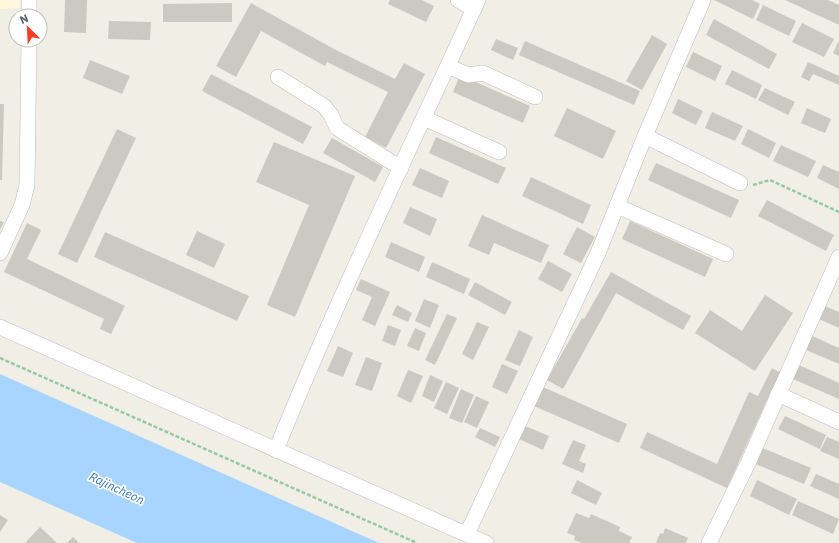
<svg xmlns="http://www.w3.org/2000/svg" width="839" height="543" font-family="'IBM Plex Sans',sans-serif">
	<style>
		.commercial { fill: #fff8dc }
		.water { fill: #a7d5ff }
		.building { fill: #ccc8c2 }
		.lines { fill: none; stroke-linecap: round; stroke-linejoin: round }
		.minor-casing { stroke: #babdc2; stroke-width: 16 }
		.path { stroke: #96caa7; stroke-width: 2.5; stroke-dasharray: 4 2; stroke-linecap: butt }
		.minor { stroke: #fff; stroke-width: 15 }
		.labels { text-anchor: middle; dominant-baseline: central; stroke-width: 3.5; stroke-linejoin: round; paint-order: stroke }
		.water-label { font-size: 12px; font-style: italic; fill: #3872bc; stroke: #fff }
	</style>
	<rect width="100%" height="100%" fill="#f1efe5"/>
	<path class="commercial" d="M0,0H20V8L0,9Z"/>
	<path class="water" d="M0,374L379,543H137L0,482Z"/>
	<g class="building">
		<path d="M65,0H87L86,33L64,32Z"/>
		<path d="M390,0H422L434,6L426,22L388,4Z"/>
		<path d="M714,0H752L760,4L753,19Z"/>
		<path d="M785,0H828L839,5V25Z"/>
		<path d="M232,3V22H163V4Z"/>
		<path d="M251,3L334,49L395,79L404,63L425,74L386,148L365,137L388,92L327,62L325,66L261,31L236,77L216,66Z"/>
		<path d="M763,5L796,21L789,36L756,20Z"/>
		<path d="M714,19L777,54L769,69L706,35Z"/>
		<path d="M109,21L151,22L150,40L108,39Z"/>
		<path d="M802,23L834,39L824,57L792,42Z"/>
		<path d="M652,35L667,44L642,90L626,81Z"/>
		<path d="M496,39L518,48L513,60L491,50Z"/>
		<path d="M525,41L640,91L634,105L519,55Z"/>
		<path d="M839,41V56L833,53Z"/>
		<path d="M693,52L722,66L715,81L686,67Z"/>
		<path d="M90,60L130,76L122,94L83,78Z"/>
		<path d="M808,62L839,76V85L813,74L809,81L801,77Z"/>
		<path d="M732,70L762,85L756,99L725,84Z"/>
		<path d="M211,74L312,127L303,144L202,91Z"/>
		<path d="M460,75L530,106L523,123L453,92Z"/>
		<path d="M765,88L795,102L788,115L758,100Z"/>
		<path d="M678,99L703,111L696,125L672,113Z"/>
		<path d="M0,104H4L2,180H0Z"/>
		<path d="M567,108L616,131L603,159L554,136Z"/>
		<path d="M807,108L831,119L825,133L801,123Z"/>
		<path d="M712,112L743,126L735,141L705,128Z"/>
		<path d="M117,129L136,138L77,263L58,254Z"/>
		<path d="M748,129L776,143L769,158L741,144Z"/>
		<path d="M436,137L506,168L498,184L429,153Z"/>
		<path d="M332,138L383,167L375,182L323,153Z"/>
		<path d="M274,142L355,176L295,317L267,305L309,205L256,182Z"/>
		<path d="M781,145L816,161L808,177L773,161Z"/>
		<path d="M656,163L739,200L731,218L648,180Z"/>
		<path d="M823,165L839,172V189L817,178Z"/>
		<path d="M420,168L449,181L442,198L412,185Z"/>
		<path d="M531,177L591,205L583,224L522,196Z"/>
		<path d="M767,200L834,235L826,251L758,216Z"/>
		<path d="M410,207L437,219L430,236L403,223Z"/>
		<path d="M482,215L549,245L541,263L494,243L489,255L468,246Z"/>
		<path d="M0,221L4,222L0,230Z"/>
		<path d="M630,221L713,259L705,277L622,239Z"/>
		<path d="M27,223L41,230L27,259L125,306L111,334L100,329L104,319L4,272Z"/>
		<path d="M577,227L595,237L581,263L563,254Z"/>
		<path d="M197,231L225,244L214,268L186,255Z"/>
		<path d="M105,232L249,296L237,321L94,257Z"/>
		<path d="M391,242L425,257L419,272L385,257Z"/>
		<path d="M548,261L572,274L562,292L538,279Z"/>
		<path d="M432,262L470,279L464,294L426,277Z"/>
		<path d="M611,272L691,316L683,330L616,293L563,389L547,380L582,318L584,319Z"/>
		<path d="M361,279L390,292L375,326L362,320L372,297L356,290Z"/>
		<path d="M475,282L512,302L505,315L468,295Z"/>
		<path d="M765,295L793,313L755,371L695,333L710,310L742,331Z"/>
		<path d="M424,299L439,305L430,328L415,321Z"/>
		<path d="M397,305L412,313L408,322L392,315Z"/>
		<path d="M825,306L839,312V328L819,319Z"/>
		<path d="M447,314L457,318L435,365L425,360Z"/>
		<path d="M477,322L489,327L473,360L462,354Z"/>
		<path d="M388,325L401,330L395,346L382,341Z"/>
		<path d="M415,328L426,333L419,351L407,346Z"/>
		<path d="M519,330L533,337L520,366L505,360Z"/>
		<path d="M812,336L839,348V364L806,350Z"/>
		<path d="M338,346L353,353L343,377L327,371Z"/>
		<path d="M366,357L382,363L372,391L355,385Z"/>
		<path d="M502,364L518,371L507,394L492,387Z"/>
		<path d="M799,365L839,383V399L793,379Z"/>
		<path d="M772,368L781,373L767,400L727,488L640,448L647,432L717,464L749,392L758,396Z"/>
		<path d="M408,370L423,376L411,403L397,396Z"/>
		<path d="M430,375L443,381L434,402L422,396Z"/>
		<path d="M446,382L459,388L447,414L434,408Z"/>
		<path d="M543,387L627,424L619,443L534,406Z"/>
		<path d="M461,389L474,395L462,423L449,418Z"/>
		<path d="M476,396L489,402L477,428L464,422Z"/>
		<path d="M785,416L826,435L820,449L778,429Z"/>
		<path d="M523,425L549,436L543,450L517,438Z"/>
		<path d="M480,428L500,437L495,447L475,437Z"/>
		<path d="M827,437L839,442V459L820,451Z"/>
		<path d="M573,440L586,445L579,461L586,464L583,473L562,464Z"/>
		<path d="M760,447L811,468L804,484L753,463Z"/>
		<path d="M816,474L839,484V499L810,486Z"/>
		<path d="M577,480L602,493L596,505L571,493Z"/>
		<path d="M757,480L797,499L789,515L750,496Z"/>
		<path d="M798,501L839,519L833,534L792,515Z"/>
		<path d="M576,513L589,518L591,514L620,527L619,531L632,537L629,543H582L574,540L575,536L567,533Z"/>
		<path d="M0,515L8,520L0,532Z"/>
		<path d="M40,527L57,543H25Z"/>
		<path d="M665,528L688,538L686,543H656L660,533L663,534Z"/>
		<path d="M73,537L79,543H67Z"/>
	</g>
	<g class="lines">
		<defs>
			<g id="minor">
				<path d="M458,0L474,9"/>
				<path d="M29,16V0"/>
				<path d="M448,66L468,75L483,73L535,97"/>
				<path d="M278,77L324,106L331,115L337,128L401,168"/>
				<path d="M424,118L499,152"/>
				<path d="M645,136L740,183"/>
				<path d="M617,206L726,254"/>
				<path d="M0,253L22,205L27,185L29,40"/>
				<path d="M0,327L486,543"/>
				<path d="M778,394L839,422"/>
				<path d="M276,450C338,297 410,149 478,0"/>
				<path d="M467,534L598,253L645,136L703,0"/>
				<path d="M709,543L749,461L839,257"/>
			</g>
		</defs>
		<use href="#minor" class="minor-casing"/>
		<g class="path">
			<path d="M753,185L770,180L839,212"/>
			<path d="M0,358L417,543"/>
		</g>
		<use href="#minor" class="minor"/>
	</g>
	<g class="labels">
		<g class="water-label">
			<text transform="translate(117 488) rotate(25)">Rajincheon</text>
		</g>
	</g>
	<g transform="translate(28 28) rotate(336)"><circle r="19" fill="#ffffff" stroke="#bec0c2"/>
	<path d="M0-3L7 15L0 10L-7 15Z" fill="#fa3c21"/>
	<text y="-6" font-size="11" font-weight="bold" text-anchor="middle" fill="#5d6167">N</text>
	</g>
</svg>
